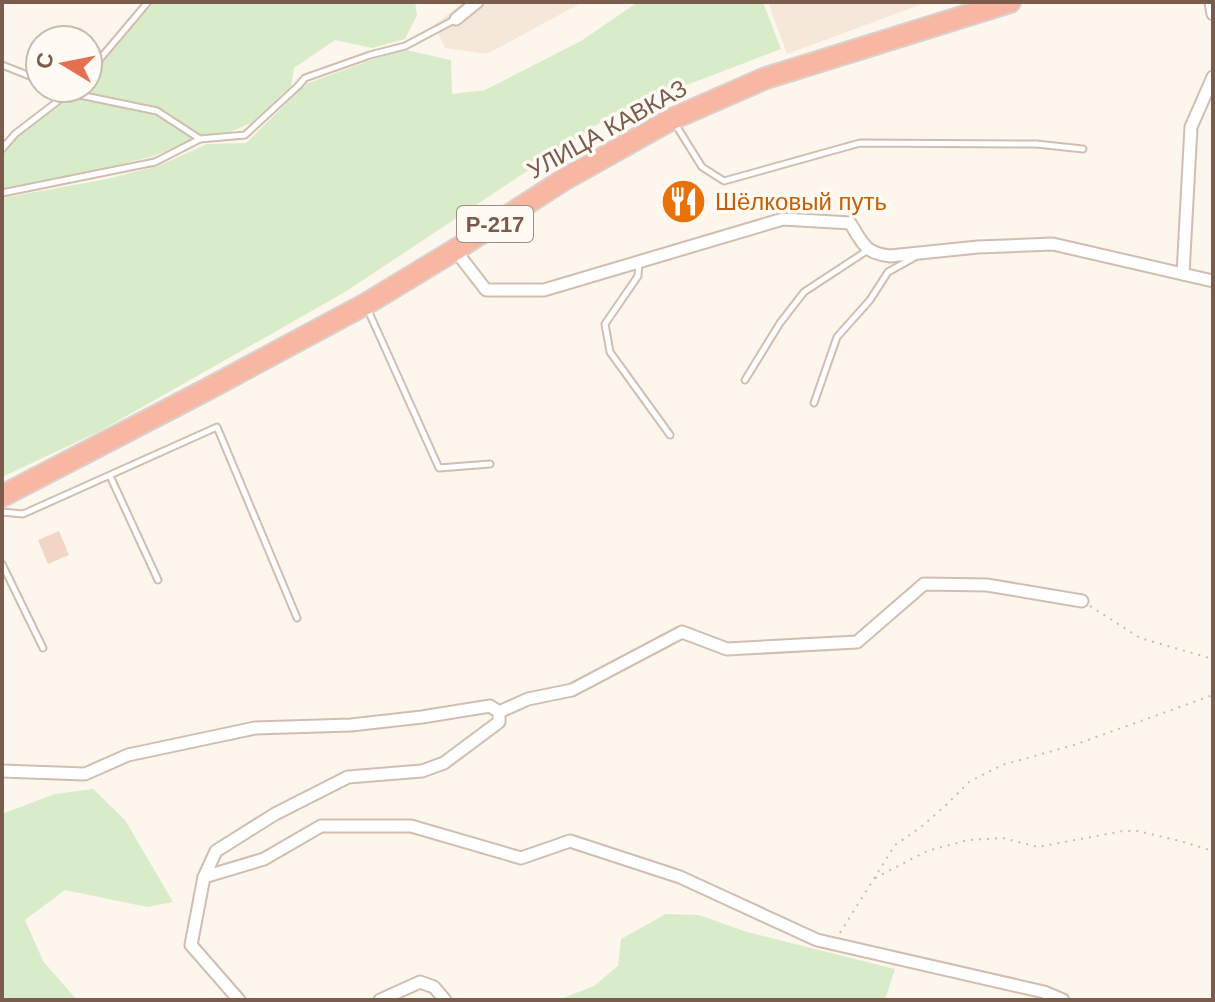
<svg xmlns="http://www.w3.org/2000/svg" width="1215" height="1002" font-family="Helvetica,sans-serif">
	<style>
		.residential { fill: #f5e8da }
		.green { fill: #d8ecc9 }
		.building { fill: #f3d5c3 }
		.lines { fill: none; stroke-linecap: round; stroke-linejoin: round }
		.lane-casing { stroke: #d1beb0; stroke-width: 9 }
		.street-casing { stroke: #d1beb0; stroke-width: 15 }
		.highway-casing { stroke: #dad1cd; stroke-width: 24 }
		.path { stroke: #d9b8a5; stroke-width: 2; stroke-dasharray: 2 6; stroke-linecap: butt }
		.lane { stroke: #fff; stroke-width: 5 }
		.street { stroke: #fff; stroke-width: 11 }
		.highway { stroke: #f7b7a3; stroke-width: 20 }
		.labels { text-anchor: middle; dominant-baseline: central; stroke-width: 7; stroke-linejoin: round; paint-order: stroke }
		.shield { fill: #fffaf3; stroke: #a28b7f; stroke-width: 2 }
		.shield-label { font-size: 22px; font-weight: bold; fill: #7a5c4d }
		.street-label { font-size: 24px; fill: #7a5c4d; stroke: #fffaf3 }
		.food-label { font-size: 24px; fill: #c56008; stroke: #fffaf3; text-anchor: start }
	</style>
	<rect width="100%" height="100%" fill="#fdf6ec"/>
	<g class="residential">
		<path d="M464,2H583L487,54L445,48L434,25Z"/>
		<path d="M768,2H928L787,54Z"/>
	</g>
	<g class="green">
		<path d="M155,2H415L417,15L405,39L372,48L335,40L294,68L291,86L251,123L233,131L203,136L158,109L83,93L81,88H88V79L111,50Z"/>
		<path d="M638,2H763L781,49L616,112L345,292L100,431L2,477V198L107,179L158,166L207,144L246,143L306,84L401,49L451,60L452,94L485,90L581,41Z"/>
		<path d="M69,99L110,102L156,114L193,140L154,156L114,166L2,189V152L15,137Z"/>
		<path d="M93,789L125,820L173,902L147,907L65,890L25,920L43,961L77,1000H2V814L55,794Z"/>
		<path d="M666,914L699,915L747,932L895,969L885,1000H558L594,986L618,966L621,939Z"/>
	</g>
	<path class="building" d="M59,531L69,555L48,564L38,540Z"/>
	<g class="lines">
		<defs>
			<g id="lane">
				<path d="M2,65L40,80"/>
				<path d="M88,73L148,2"/>
				<path d="M59,88L70,93L157,111L200,139"/>
				<path d="M674,122L702,167L724,181L860,143L1036,144L1083,149"/>
				<path d="M2,149L15,134L75,88"/>
				<path d="M2,193L155,162L200,139L245,135L298,86L305,78L370,55L405,46L456,19"/>
				<path d="M639,262L638,276L605,324L610,352L670,435"/>
				<path d="M367,308L439,468L490,464"/>
				<path d="M745,380L780,323L804,292L868,250"/>
				<path d="M814,403L837,337L870,300L888,272L915,257"/>
				<path d="M110,476L158,580"/>
				<path d="M2,512L23,514L217,427L297,618"/>
				<path d="M2,564L43,648"/>
			</g>
			<g id="street">
				<path d="M1211,2L1213,14"/>
				<path d="M456,19L477,2"/>
				<path d="M455,250L486,290H544L783,219L850,223C863,243 864,253 890,256L978,247L1053,244L1213,281"/>
				<path d="M1183,274L1191,127L1213,77"/>
				<path d="M499,712L528,699L572,690L682,632L727,649L857,642L924,584L987,585L1082,601"/>
				<path d="M2,771L85,774L128,755L255,728L351,725L422,717L490,706L499,712V722L444,763L422,771L348,777L275,814L216,851L204,877L264,859L321,826H411L521,858L570,841L680,877L817,940L1044,992L1063,1000"/>
				<path d="M204,877L191,945L239,1000"/>
				<path d="M380,1000L420,982L434,987L445,1000"/>
			</g>
			<path id="highway" d="M2,496L204,391L366,304L455,250L565,179L672,119L766,78L1010,2"/>
		</defs>
		<use href="#lane" class="lane-casing"/>
		<use href="#street" class="street-casing"/>
		<use href="#highway" class="highway-casing"/>
		<g class="path">
			<path d="M1090,606L1140,638L1213,659"/>
			<path d="M875,878L927,851L968,840L1003,838L1038,847L1123,831H1138L1180,841L1213,851"/>
			<path d="M840,933L895,845L921,827L945,806L969,782L1002,765L1074,745L1213,695"/>
		</g>
		<use href="#lane" class="lane"/>
		<use href="#street" class="street"/>
		<use href="#highway" class="highway"/>
	</g>
	<defs>
		<symbol id="restaurant-disc" viewBox="-11 -11 22 22"><circle r="9.5" fill="#e8710a" stroke="#fffaf3"/><path d="M-5-6h1v4h1v-4h1v4h1v-4h1v5L-1.5 .5V6h-2V.5L-5-1ZM5-6V6H3V1.5H1.5Q1.5-4 5-6Z" fill="#fff"/></symbol>
	</defs>
	<g fill-rule="evenodd">
		<use href="#restaurant-disc" x="658" y="176" width="51" height="51"/>
	</g>
	<g class="labels">
		<rect class="shield" x="457" y="206" width="76" height="36" rx="6"/>
		<g class="shield-label">
			<text x="495" y="224">Р-217</text>
		</g>
		<g class="street-label">
			<text transform="translate(607 129) rotate(-29)">УЛИЦА КАВКАЗ</text>
		</g>
		<g class="food-label">
			<text x="715" y="201">Шёлковый путь</text>
		</g>
	</g>
	<rect width="1215" height="1002" fill="none" stroke="#7a5c4d" stroke-width="8"/>
	<g transform="translate(64 64) rotate(280)"><circle r="38" fill="#fffaf3" stroke="#cabbb1" stroke-width="2"/>
	<path d="M0-6L14 30L0 20L-14 30Z" fill="#e76f51"/>
	<text y="-12" font-size="22" font-weight="bold" text-anchor="middle" fill="#7a5c4d">С</text>
	</g>
</svg>
